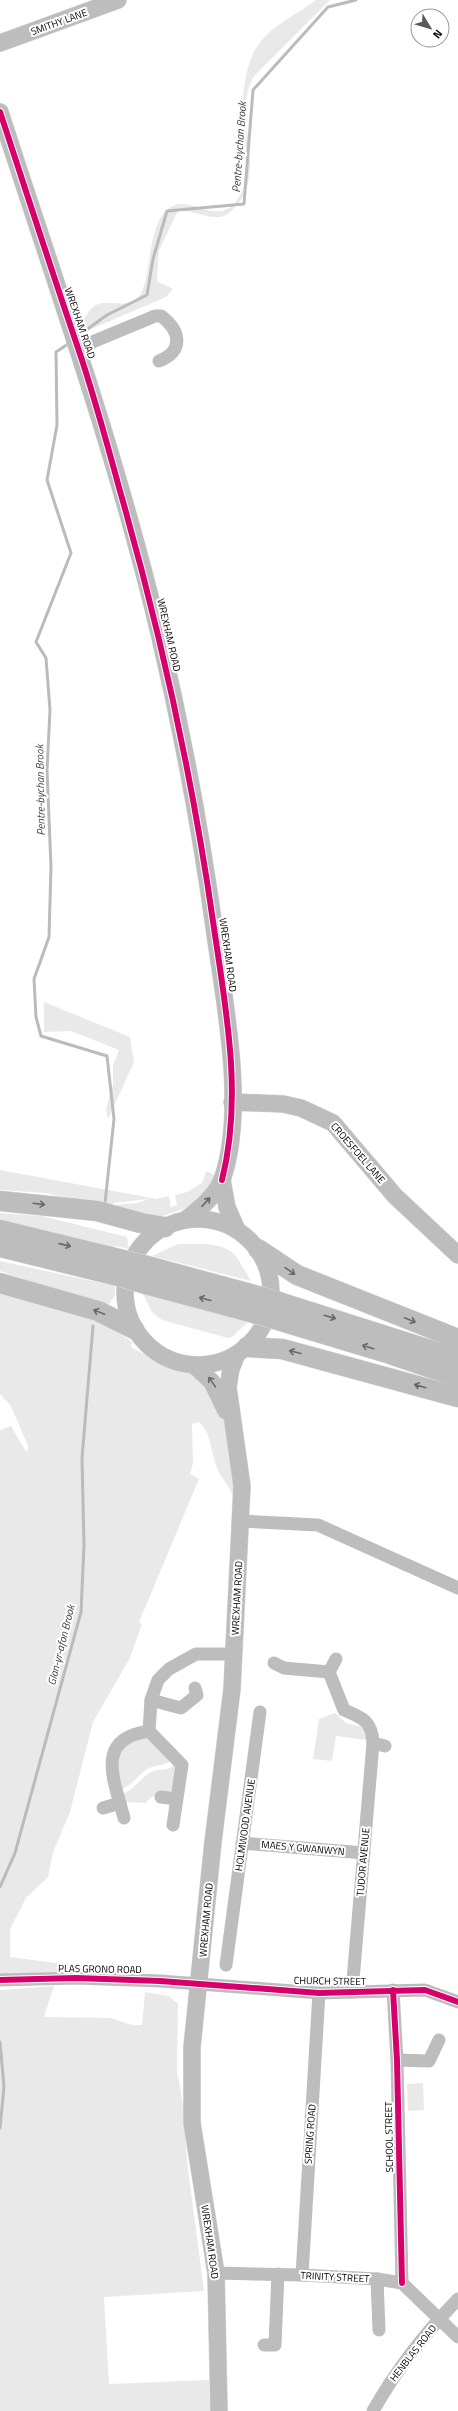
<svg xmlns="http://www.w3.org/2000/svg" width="458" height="2411" font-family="'Titillium Web',sans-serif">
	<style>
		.green { fill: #e9e9e9 }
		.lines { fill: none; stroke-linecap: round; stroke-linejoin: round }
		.stream { stroke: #bbb; stroke-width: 3 }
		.major-casing { stroke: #dbdbdb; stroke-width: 18 }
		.highway-casing { stroke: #dbdbdb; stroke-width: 21 }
		.minor { stroke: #bdbdbd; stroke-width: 13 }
		.major { stroke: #bdbdbd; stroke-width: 17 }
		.highway { stroke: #bdbdbd; stroke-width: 20 }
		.highway-bridge-casing { stroke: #dbdbdb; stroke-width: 21; stroke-linecap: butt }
		.highway-bridge { stroke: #bdbdbd; stroke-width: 20 }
		.cycleway-casing { stroke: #fff; stroke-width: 8 }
		.cycleway { stroke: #d6006c; stroke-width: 6 }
		.oneway { stroke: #686868 }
		.labels { text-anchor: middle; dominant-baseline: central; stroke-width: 4; stroke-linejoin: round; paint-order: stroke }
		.street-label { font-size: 10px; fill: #000; stroke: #fff }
		.water-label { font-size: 11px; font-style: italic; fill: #3f3f3f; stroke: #fff }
	</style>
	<rect width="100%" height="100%" fill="#fff"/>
	<g class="green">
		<path d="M316,0H330L255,75C229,113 270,171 235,207C232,211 226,216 220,217C208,218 193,212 181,209L178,211L159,250L157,281L173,289L166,297L89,330L86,334L82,322C85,318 88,311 93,307C106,296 129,312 140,295C153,274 146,219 173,206C192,196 219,227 237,200C253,176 245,147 243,120C242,99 244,71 254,52C268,26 294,17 316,0Z"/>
		<path d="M44,1002L130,1037L134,1062L108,1119L106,1109L113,1085V1065L119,1050L71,1031L44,1032Z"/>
		<path d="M0,1170L157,1199L169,1196L171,1207L177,1205L175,1195L187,1192L202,1183L206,1171L215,1175L210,1193L193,1209H183L154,1219L112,1209L114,1205L138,1203L148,1199L114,1203L108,1208L46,1193L0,1190Z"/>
		<path d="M0,1213L42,1216L127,1237L129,1249L115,1246L114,1248L0,1224Z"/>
		<path d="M178,1244C194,1244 223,1241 235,1255C241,1263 246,1273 251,1281L152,1256Z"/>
		<path d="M0,1261L115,1286V1296L106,1308L0,1271Z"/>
		<path d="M0,1291L48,1307L100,1320L132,1342L131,1347C148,1358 192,1371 205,1383C231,1409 235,1462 233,1496C229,1485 219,1476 216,1465C211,1450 211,1433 199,1422L192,1424L193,1463L190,1474L199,1479L139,1622L142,1624L130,1658L93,1722L70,1812L53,1852L48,1877L26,1898L10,1929V1957L64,1964L60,1972L0,1975V1430L11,1426L27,1453L28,1446L11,1406L0,1394Z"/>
		<path d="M142,1292L251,1319L232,1337L228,1338L162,1320L152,1312Z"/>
		<path d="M335,1713L346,1723L362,1727L368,1731L367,1740L336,1736L332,1761L313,1759L319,1719Z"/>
		<path d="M143,1735L174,1759C163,1767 157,1764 147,1769C138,1775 133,1785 121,1789L116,1762L120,1748Z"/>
		<path d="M177,1763L174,1789C165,1797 157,1789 146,1803L125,1802L123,1794C135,1789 140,1778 151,1772C160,1767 164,1774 177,1763Z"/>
		<path d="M54,1986L44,2017L111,2018L132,2025H142L145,1992L169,1996L178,2004L177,2071L182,2098L188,2169L204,2291L104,2297L109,2384L209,2380L210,2411H0V1990Z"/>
		<path d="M423,2083L424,2110L408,2111L407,2084Z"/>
	</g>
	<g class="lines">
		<g class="stream">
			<path d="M82,333L107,315L147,295L153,259L167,211L244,204L253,90L328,7L356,0"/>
			<path d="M68,344L56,352L57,425L47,480L71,553L36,642L46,658L50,710L47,770L51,867L49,937L34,979L36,1017L41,1036L107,1056L114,1119L105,1203"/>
			<path d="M0,1887L15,1853L81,1612L84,1545L82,1458L93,1326"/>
			<path d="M0,2042L4,2087L0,2128"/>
		</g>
		<defs>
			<g id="major">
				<path d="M0,43L118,0"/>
				<path d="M0,112C56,285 117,456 159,633C183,734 202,838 216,941C226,1010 245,1110 223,1177C217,1195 200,1209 185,1220"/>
				<path d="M232,1102L283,1104L301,1108L333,1123L395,1196L458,1255"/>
				<path d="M222,1180L227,1207L237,1230"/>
				<circle cx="198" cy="1292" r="73"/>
				<path d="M195,1366L212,1382L226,1411"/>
				<path d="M219,2411L216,2273L192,2123V2047L213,1842L232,1689L242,1486L228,1387L231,1369L237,1354"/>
			</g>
			<g id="highway">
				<path d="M0,1201L97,1211L141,1223L165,1227"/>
				<path d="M0,1230L119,1259"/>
				<path d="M0,1247L114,1275"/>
				<path d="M258,1249L297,1275L458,1339"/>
				<path d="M147,1266L247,1293"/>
				<path d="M0,1283L98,1311L134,1329"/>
				<path d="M142,1283L243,1310"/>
				<path d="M279,1302L458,1359"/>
				<path d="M274,1319L390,1354L458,1377"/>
				<path d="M247,1347L282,1349L458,1397"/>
			</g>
		</defs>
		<use href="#major" class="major-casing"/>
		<use href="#highway" class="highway-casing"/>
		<g class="minor">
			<path d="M78,348L155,316H161C181,331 184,351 159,361"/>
			<path d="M241,1521L318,1525L458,1588"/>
			<path d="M274,1663L284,1668L329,1672L344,1710C363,1718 372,1721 373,1743"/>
			<path d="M329,1672L336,1659"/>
			<path d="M151,1700L181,1708L197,1695L195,1688"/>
			<path d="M161,1797L176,1799"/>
			<path d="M103,1808L120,1803"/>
			<path d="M124,1818C114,1779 94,1739 149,1731"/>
			<path d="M173,1825L182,1765L149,1731L151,1700L158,1680L169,1669L196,1654H234"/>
			<path d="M242,1843L364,1853"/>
			<path d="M226,1965L260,1712"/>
			<path d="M0,1980L76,1978L160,1981L319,1993L425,1990L458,2002"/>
			<path d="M393,1990L397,2060L402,2283"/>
			<path d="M352,1992L373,1743L385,1746"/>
			<path d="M397,2060L429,2061L439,2040"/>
			<path d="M216,2273L302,2275L377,2279L402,2283L458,2337"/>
			<path d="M302,2275L319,1993"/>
			<path d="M377,2279L379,2330"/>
			<path d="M264,2345H275L278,2274"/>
			<path d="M373,2411C396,2370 425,2333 458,2299"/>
		</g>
		<use href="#major" class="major"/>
		<use href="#highway" class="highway"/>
		<defs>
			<g id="highway-bridge">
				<path d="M119,1259L147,1266"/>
				<path d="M114,1275L142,1283"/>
				<path d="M247,1293L279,1302"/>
				<path d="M243,1310L274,1319"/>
			</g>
		</defs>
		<use href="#highway-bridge" class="highway-bridge-casing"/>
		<use href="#highway-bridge" class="highway-bridge"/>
		<defs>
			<g id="cycleway">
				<path d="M0,112C26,191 51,269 78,348C94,395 107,443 120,491C161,634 193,780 214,928C226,1010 243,1097 222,1180"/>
				<path d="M0,1980L76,1978L160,1981L319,1993L425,1990L458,2002"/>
				<path d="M393,1990L397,2060L402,2283"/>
			</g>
		</defs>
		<use href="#cycleway" class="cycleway-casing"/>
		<use href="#cycleway" class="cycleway"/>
	</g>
	<defs><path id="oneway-shaft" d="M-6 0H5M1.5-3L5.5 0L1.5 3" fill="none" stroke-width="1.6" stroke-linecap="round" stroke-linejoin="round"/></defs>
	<g class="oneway">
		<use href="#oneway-shaft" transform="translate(206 1202) rotate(-47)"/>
		<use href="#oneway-shaft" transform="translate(39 1204) rotate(7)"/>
		<use href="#oneway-shaft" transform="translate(65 1245) rotate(13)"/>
		<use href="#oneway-shaft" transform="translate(290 1271) rotate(35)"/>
		<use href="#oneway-shaft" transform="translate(205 1299) rotate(-165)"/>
		<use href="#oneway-shaft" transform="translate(99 1312) rotate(-158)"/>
		<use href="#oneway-shaft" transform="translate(330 1317) rotate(16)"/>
		<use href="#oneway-shaft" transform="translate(410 1320) rotate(22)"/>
		<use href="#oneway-shaft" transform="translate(368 1347) rotate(-162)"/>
		<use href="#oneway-shaft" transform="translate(295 1352) rotate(-166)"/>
		<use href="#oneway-shaft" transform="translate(212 1382) rotate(-125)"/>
		<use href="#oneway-shaft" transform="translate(420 1386) rotate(-164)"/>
	</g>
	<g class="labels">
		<g class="street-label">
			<text transform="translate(59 22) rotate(-20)">SMITHY LANE</text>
			<text transform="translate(80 323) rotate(71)">WREXHAM ROAD</text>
			<text transform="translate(169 635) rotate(77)">WREXHAM ROAD</text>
			<text transform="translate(228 955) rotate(82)">WREXHAM ROAD</text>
			<text transform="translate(358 1153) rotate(49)">CROESFOEL LANE</text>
			<text transform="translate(237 1598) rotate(-87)">WREXHAM ROAD</text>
			<text transform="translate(245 1825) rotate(-82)">HOLMWOOD AVENUE</text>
			<text transform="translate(303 1848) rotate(5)">MAES Y GWANWYN</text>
			<text transform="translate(363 1862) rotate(-85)">TUDOR AVENUE</text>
			<text transform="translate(206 1920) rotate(-85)">WREXHAM ROAD</text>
			<text transform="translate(100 1969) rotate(1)">PLAS GRONO ROAD</text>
			<text transform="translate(330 1981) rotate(1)">CHURCH STREET</text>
			<text transform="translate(310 2134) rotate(-86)">SPRING ROAD</text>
			<text transform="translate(389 2137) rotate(-91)">SCHOOL STREET</text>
			<text transform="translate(210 2242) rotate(82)">WREXHAM ROAD</text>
			<text transform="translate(335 2277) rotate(3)">TRINITY STREET</text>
			<text transform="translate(413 2353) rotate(-52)">HENBLAS ROAD</text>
		</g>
		<g class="water-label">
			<text transform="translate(239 147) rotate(-86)">Pentre-bychan Brook</text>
			<text transform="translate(40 790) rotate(-91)">Pentre-bychan Brook</text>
			<text transform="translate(61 1645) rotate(-76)">Glan-yr-afon Brook</text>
		</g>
	</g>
	<g transform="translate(430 28) rotate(128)"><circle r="19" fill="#ffffff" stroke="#999999"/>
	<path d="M0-3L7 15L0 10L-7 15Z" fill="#595959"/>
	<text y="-6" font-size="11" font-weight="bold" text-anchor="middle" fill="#000000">N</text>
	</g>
</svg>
